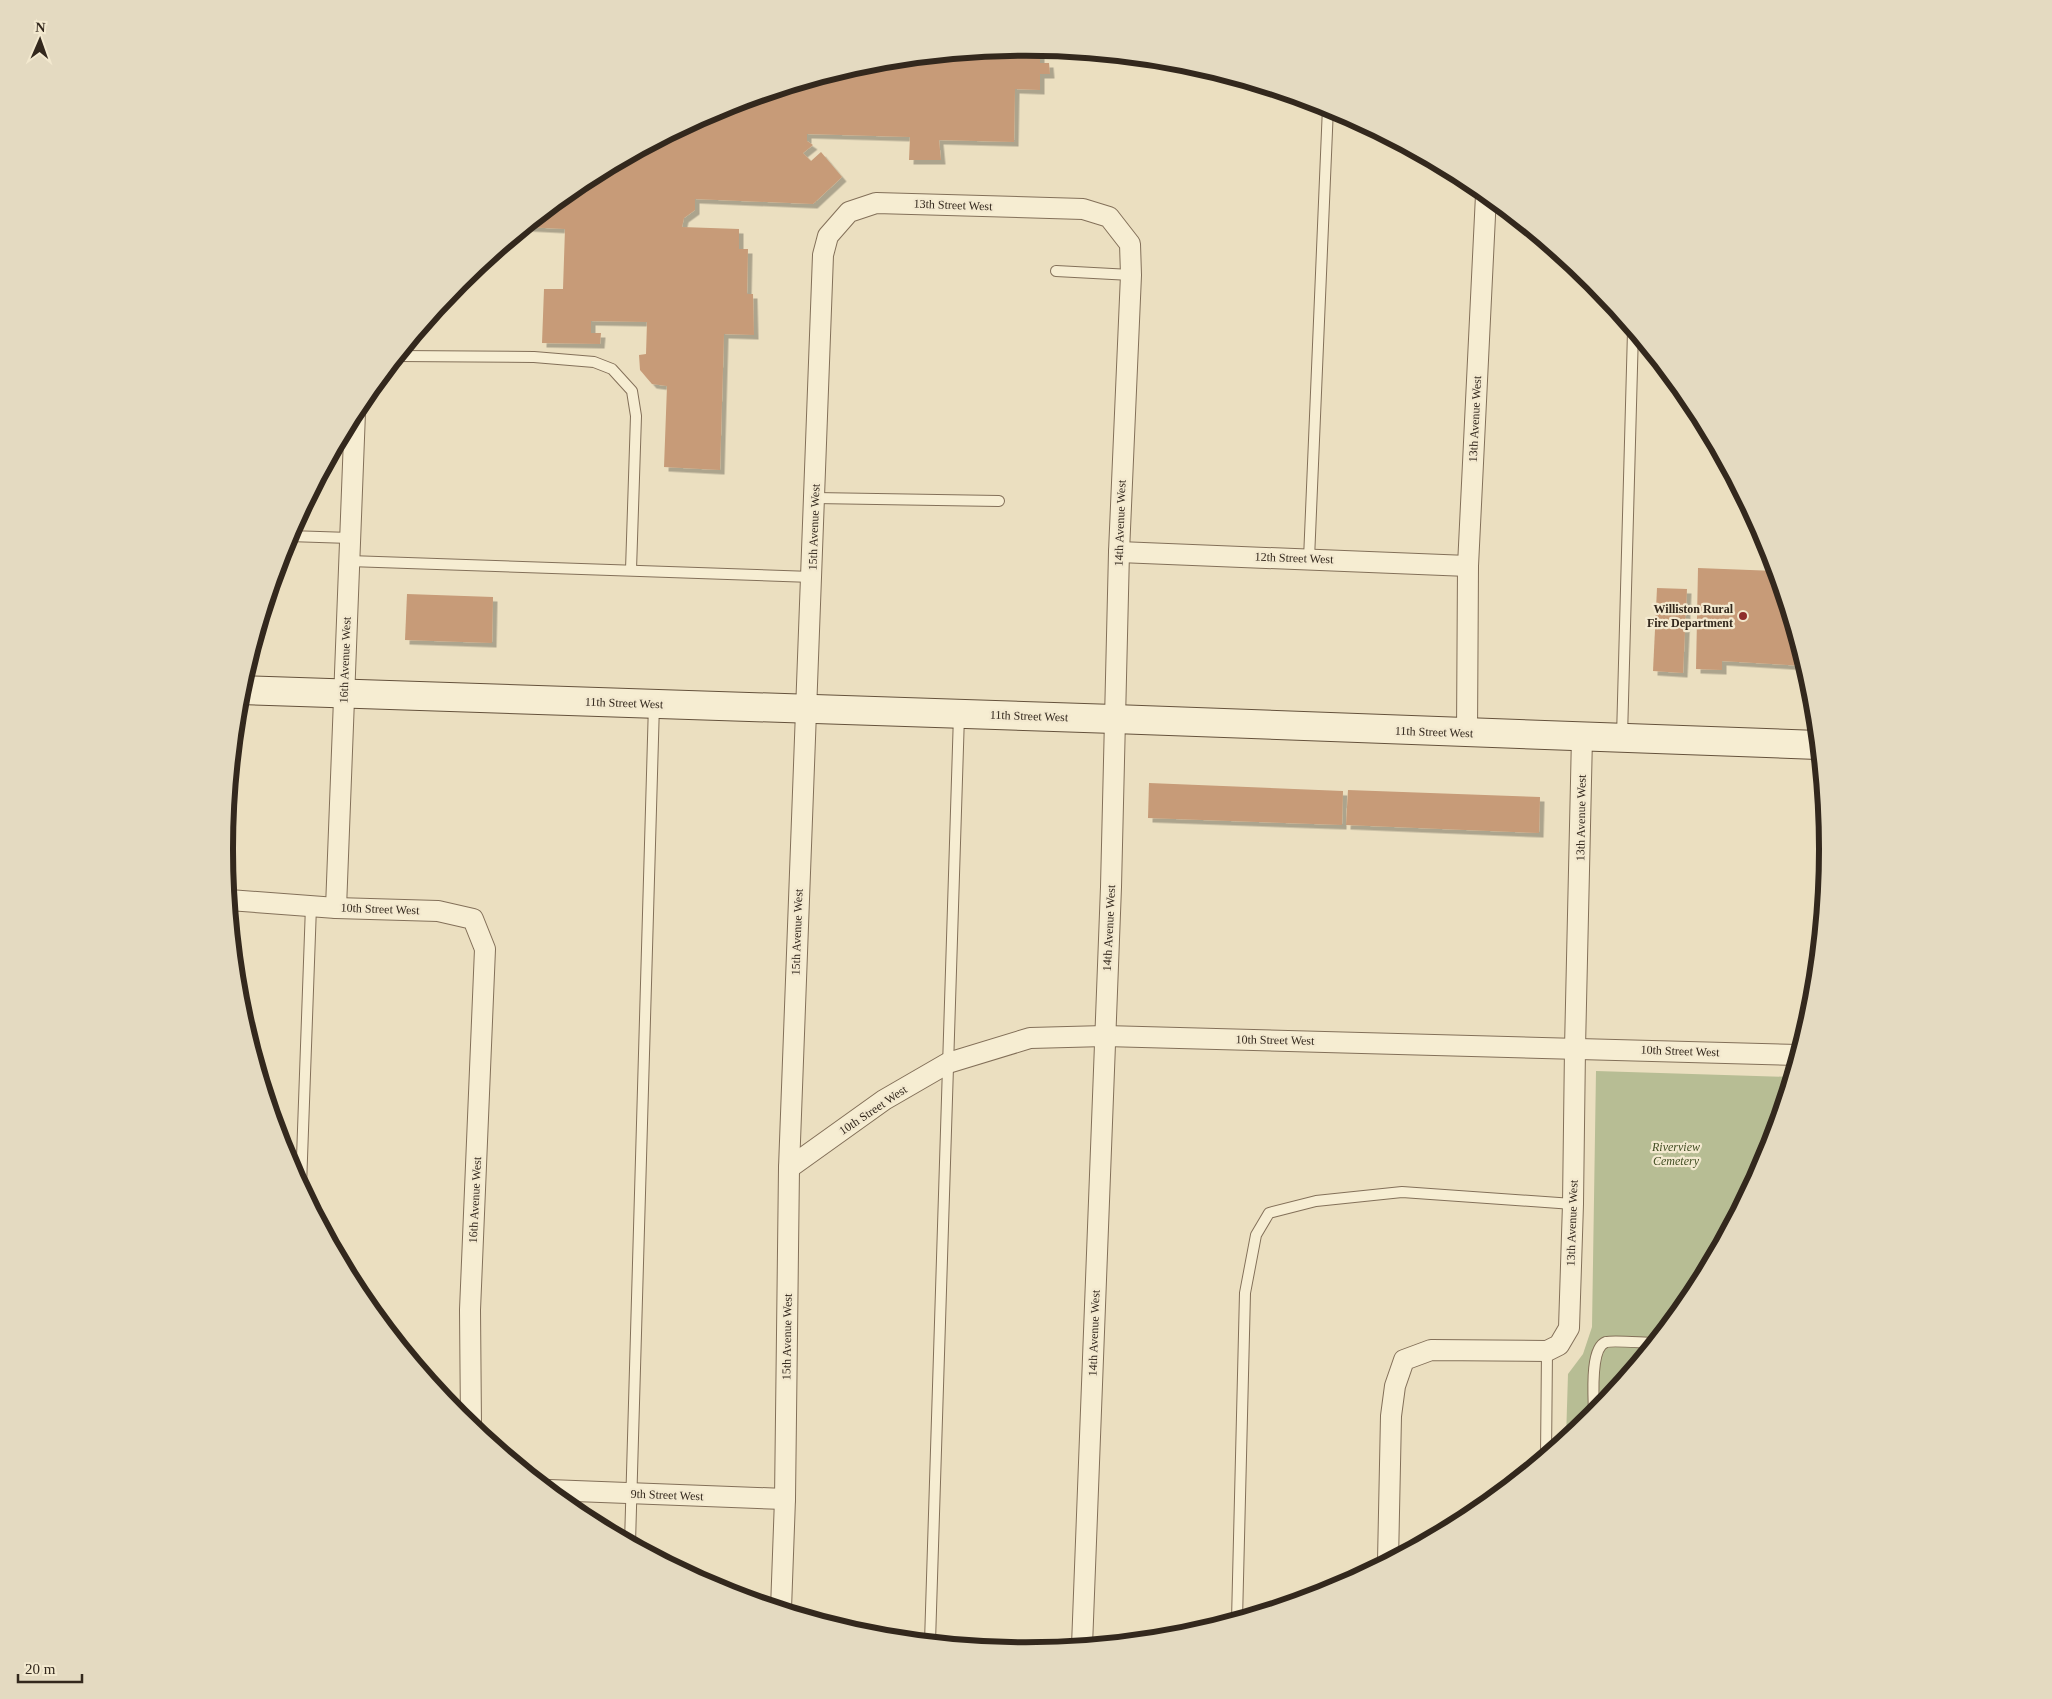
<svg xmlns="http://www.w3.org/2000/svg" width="2052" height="1699" font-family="Georgia,serif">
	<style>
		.cemetery { fill: #b7bd94 }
		.building { fill: #c79b78; filter: url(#shadow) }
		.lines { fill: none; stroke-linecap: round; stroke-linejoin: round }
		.lane-casing { stroke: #837059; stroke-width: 12 }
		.street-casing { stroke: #837059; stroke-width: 22 }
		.secondary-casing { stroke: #65523c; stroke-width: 30 }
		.lane { stroke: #f6edd2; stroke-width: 10 }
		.street { stroke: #f6edd2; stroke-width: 20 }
		.secondary { stroke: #f6edd2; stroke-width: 28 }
		.poi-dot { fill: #8e2e2c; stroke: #f3e9cf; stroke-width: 2 }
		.labels { text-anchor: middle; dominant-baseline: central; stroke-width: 4.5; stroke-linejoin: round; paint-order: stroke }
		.street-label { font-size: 12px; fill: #33281d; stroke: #f3e9cf }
		.poi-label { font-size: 12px; font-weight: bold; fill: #33281d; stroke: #f3e9cf; text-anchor: end }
		.park-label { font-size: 12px; font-style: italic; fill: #434f24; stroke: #f3e9cf }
		.rim { fill: none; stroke: #33281d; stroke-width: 6 }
	</style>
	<defs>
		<filter id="shadow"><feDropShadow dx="4.5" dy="4.5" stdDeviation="0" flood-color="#0004"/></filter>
	</defs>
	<rect width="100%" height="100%" fill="#ebdfc0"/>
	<path class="cemetery" d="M1596,1071L1791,1077L1767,1157L1693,1295L1593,1417L1566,1439L1568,1374L1583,1354L1592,1327Z"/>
	<g class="building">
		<path d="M1010,49L1040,50V63H1049L1050,74H1040V90L1015,89L1014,142L939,140L941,160H909L910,137L807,134V141L813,145L803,153L811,161L821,152L842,177L813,204L695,199V210L684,218L682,227L739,229V249H748L747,294H753L754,335L724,334L720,470L664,467L667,386L652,384L640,370L639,355L646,354L647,322L591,321V333H601L600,344L542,343L544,289H563L565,229L526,227L581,183L719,108L870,63Z"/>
		<path d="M1698,568L1776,571L1804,666L1722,661V670L1696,669Z"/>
		<path d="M1657,588L1687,589L1683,673L1653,671Z"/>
		<path d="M407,594L493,597L492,643L405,640Z"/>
		<path d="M1149,783L1343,791L1342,825L1148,818Z"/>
		<path d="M1348,790L1540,797L1539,833L1346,825Z"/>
	</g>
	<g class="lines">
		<defs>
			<g id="lane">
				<path d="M1056,271L1131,275"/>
				<path d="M398,356L534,357L594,362L612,369L632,391L636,416L631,570"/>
				<path d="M815,498L999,501"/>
				<path d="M289,536L350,538"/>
				<path d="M1309,559L1328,107"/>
				<path d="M349,561L812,577"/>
				<path d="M1622,737L1633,331"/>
				<path d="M301,1186L311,906"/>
				<path d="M1594,1416C1594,1400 1589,1348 1606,1342C1615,1340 1643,1343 1653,1343"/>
				<path d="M1546,1456L1547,1351"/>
				<path d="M630,1543L654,704"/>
				<path d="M1237,1620L1245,1293L1256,1235L1269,1213L1316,1201L1402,1192L1573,1204"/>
				<path d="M930,1642L959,715"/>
			</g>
			<g id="street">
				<path d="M1119,552L1468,566"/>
				<path d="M1467,733L1468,566L1486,195"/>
				<path d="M229,900L336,908L438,911L473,919L485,949L470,1310L471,1426"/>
				<path d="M336,908L355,412"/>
				<path d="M789,1168L884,1100L948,1063L1030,1038L1105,1036L1798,1055"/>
				<path d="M549,1490L785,1499"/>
				<path d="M1388,1561L1391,1416L1395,1386L1404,1360L1431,1350L1547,1351L1559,1345L1569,1328L1573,1204L1575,1048L1582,737"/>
				<path d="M781,1609L785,1499L789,1168L823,255L828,236L849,212L876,203L1083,209L1109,217L1130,244L1131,275L1119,552L1111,887L1082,1646"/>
			</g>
			<path id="secondary" d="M240,690L1114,719L1818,745"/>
		</defs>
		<use href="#lane" class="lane-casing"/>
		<use href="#street" class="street-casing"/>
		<use href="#secondary" class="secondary-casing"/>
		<use href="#lane" class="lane"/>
		<use href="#street" class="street"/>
		<use href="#secondary" class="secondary"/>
	</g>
	<circle class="poi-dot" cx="1743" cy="616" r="5"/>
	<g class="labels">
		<g class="street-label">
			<text transform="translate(953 205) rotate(2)">13th Street West</text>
			<text transform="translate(1475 419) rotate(-87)">13th Avenue West</text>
			<text transform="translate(1120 523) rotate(-88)">14th Avenue West</text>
			<text transform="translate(814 527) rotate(-88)">15th Avenue West</text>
			<text transform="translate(1294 558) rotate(2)">12th Street West</text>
			<text transform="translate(345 660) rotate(-88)">16th Avenue West</text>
			<text transform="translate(624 703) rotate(2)">11th Street West</text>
			<text transform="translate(1029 716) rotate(2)">11th Street West</text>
			<text transform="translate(1434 732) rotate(2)">11th Street West</text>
			<text transform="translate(1581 818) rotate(-89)">13th Avenue West</text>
			<text transform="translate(380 909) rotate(2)">10th Street West</text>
			<text transform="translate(1109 928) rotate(-87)">14th Avenue West</text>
			<text transform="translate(797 932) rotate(-88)">15th Avenue West</text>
			<text transform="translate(1275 1040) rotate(1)">10th Street West</text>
			<text transform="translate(1680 1051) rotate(2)">10th Street West</text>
			<text transform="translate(873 1110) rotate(-34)">10th Street West</text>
			<text transform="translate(475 1200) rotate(-87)">16th Avenue West</text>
			<text transform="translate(1572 1223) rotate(-88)">13th Avenue West</text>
			<text transform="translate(1094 1333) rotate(-88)">14th Avenue West</text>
			<text transform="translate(787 1337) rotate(-89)">15th Avenue West</text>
			<text transform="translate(667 1495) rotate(2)">9th Street West</text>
		</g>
		<g class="poi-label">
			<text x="1733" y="609">Williston Rural<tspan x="1733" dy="14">Fire Department</tspan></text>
		</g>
		<g class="park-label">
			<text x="1676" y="1147">Riverview<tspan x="1676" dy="14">Cemetery</tspan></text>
		</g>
	</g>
	<path d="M0 0H2052V1699H0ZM233 849a793 793 0 1 1 1586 0a793 793 0 1 1-1586 0Z" fill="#e4dac1" fill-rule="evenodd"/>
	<path class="rim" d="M233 849a793 793 0 1 1 1586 0a793 793 0 1 1-1586 0Z"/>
	<g transform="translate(40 40) rotate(2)" stroke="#f3e9cf" stroke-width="4" paint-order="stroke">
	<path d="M0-4L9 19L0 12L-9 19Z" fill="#33281d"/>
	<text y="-8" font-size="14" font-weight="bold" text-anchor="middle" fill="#33281d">N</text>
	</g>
	<path d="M18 1674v8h64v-8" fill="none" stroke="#33281d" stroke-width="2.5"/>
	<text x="25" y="1674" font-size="15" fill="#33281d" stroke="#f3e9cf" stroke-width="4" paint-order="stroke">20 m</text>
</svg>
